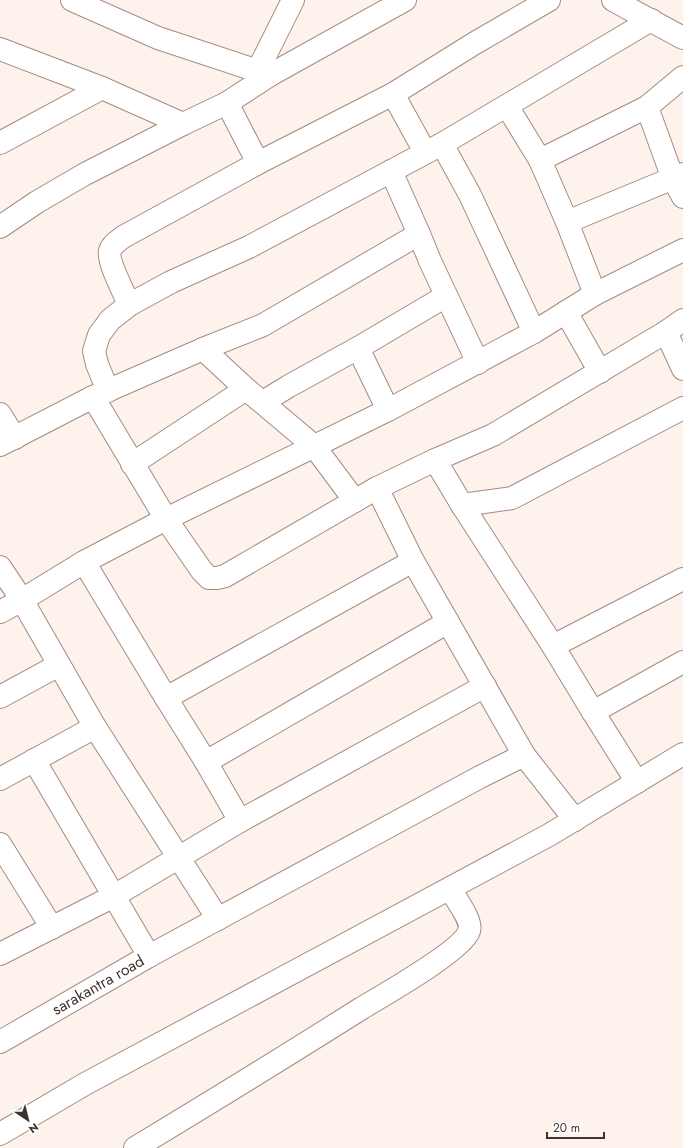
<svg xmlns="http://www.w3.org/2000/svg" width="683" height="1148" font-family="Jost,sans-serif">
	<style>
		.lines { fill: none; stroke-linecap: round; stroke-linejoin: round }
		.minor-casing { stroke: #a58a7f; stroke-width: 24 }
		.minor { stroke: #fff; stroke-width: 22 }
		.labels { text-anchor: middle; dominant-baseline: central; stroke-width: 3; stroke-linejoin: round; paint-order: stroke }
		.street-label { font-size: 16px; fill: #3f332f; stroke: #fff }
	</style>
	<rect width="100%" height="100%" fill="#fef2ed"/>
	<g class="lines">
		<defs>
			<g id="minor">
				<path d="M72,0L158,38L270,75"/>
				<path d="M613,0L683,38"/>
				<path d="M0,49L102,88L183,124"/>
				<path d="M258,70L293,0"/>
				<path d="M393,94L425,152"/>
				<path d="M227,103L258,163"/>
				<path d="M507,106L540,160L567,222L595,294"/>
				<path d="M647,107L673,179L683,197"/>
				<path d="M0,143L102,88"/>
				<path d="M442,144L470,195L534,332"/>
				<path d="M540,160L647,107L683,77"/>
				<path d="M391,171L419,234L430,261L478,363"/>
				<path d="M567,222L683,174"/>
				<path d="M0,227L37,202L85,174L183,124L227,103L270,75L405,0"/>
				<path d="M129,305C125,294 107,261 110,251C112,244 118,241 123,237L258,163L393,94L475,43L549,0"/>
				<path d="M566,312L600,372"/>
				<path d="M666,332L683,369"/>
				<path d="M358,348L388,410"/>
				<path d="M203,349L246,389L314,446L355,501"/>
				<path d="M108,391L97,364L94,351L99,335L110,320L129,305L171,282L249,247L442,144L651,20"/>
				<path d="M93,397L166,519L202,571L209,578H217L225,576L377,488L435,460L493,435L666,332L683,320"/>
				<path d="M263,402L289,386L358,348L446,296"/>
				<path d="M0,414L15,438"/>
				<path d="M0,445L93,397L203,349L263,325L419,234"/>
				<path d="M435,460L462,505L553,646"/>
				<path d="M132,464L246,389"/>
				<path d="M377,488L413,561L524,755"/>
				<path d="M462,505L512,498L683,408"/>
				<path d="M84,562L166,698"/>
				<path d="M0,567L22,600L0,612"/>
				<path d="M0,697L59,665"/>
				<path d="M593,712L553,646L683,579"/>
				<path d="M95,727L218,919"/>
				<path d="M34,760L149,956"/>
				<path d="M206,762L166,698L413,561"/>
				<path d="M0,779L95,727L22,600L84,562L166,519L388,410L534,332L595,294L683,250"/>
				<path d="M637,782L593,712L683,662"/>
				<path d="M240,821L206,762L448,622"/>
				<path d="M0,844L52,928"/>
				<path d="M0,954L114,896L240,821L485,686"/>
				<path d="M0,1042L149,956L480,777L524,755L575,820"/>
				<path d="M0,1134L85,1084L549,835L683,754"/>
				<path d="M135,1148C211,1102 286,1056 362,1008C382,996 463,950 469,931C473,921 455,898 450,889"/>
			</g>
		</defs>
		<use href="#minor" class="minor-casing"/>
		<use href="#minor" class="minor"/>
	</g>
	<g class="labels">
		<g class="street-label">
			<text transform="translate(98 985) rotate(-30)">sarakantra road</text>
		</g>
	</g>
	<g transform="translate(28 1120) rotate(145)" stroke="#ffffff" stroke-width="3" paint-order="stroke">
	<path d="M0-3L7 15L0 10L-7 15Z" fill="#3f332f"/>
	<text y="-6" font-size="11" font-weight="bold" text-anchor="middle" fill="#3f332f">N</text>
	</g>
	<path d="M547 1132v6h57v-6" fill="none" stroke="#3f332f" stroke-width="2"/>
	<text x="553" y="1132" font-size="12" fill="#3f332f" stroke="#ffffff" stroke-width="3" paint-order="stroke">20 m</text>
</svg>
